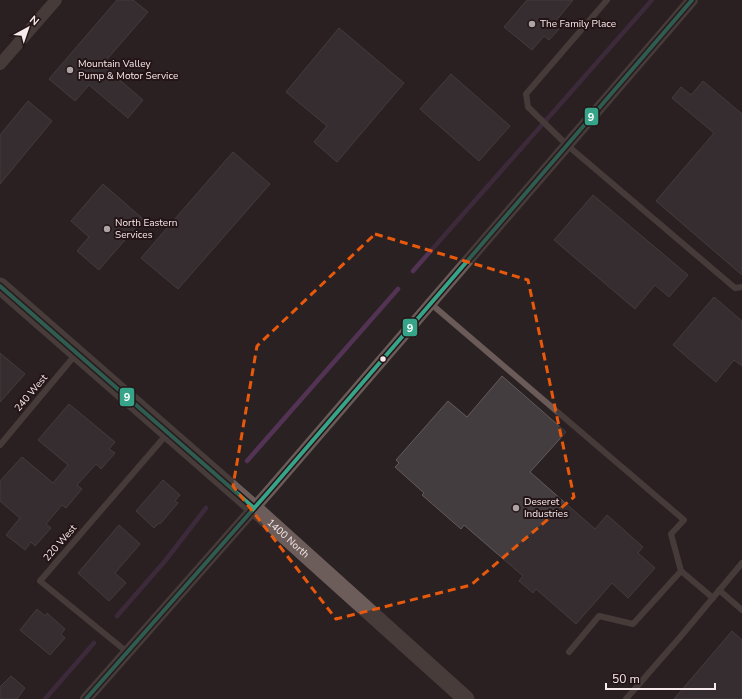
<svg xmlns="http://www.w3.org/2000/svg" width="742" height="699" font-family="'Nunito Sans',sans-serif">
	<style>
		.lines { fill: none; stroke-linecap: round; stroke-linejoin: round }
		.stream { stroke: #533354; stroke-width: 4.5 }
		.building { fill: #443d3f; stroke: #625a5c }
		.lane { stroke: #6a5b58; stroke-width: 6 }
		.street { stroke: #6a5b58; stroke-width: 12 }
		.secondary { stroke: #6d5d5a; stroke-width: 17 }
		.bus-1-casing { stroke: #241416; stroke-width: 7 }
		.bus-1 { stroke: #36a488; stroke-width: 4 }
		.marked { fill: none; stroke: #e8590c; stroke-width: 3; stroke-dasharray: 8 5; stroke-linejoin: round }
		.poi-dot { fill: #afa4a5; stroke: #241416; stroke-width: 1.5 }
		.bus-dot { fill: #f6eaec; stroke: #241416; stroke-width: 1.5 }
		.labels { text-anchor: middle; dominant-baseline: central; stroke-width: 4; stroke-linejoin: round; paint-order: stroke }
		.poi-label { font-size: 10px; fill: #f6eaec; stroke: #241416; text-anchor: start }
		.street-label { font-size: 10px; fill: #f6eaec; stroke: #241416 }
		.line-badge { stroke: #241416; stroke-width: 1.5 }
		.badge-label { font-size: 11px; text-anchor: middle; font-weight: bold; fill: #fff }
	</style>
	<rect width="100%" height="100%" fill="#2a2122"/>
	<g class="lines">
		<g class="stream">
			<path d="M413,271L652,0"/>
			<path d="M247,461L398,289"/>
			<path d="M117,616L165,561L206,508"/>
			<path d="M45,699L94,643"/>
		</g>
	</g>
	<g class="building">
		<path d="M117,0H133L148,12L102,65L143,100L128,118L89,85L75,101L49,79Z"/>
		<path d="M527,0H573L555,22L561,27L549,40L544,36L532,50L504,27Z"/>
		<path d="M339,28L404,83L337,162L314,142L327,126L286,92Z"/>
		<path d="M451,74L510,126L479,161L420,109Z"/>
		<path d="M703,81L742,114V275L656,201L714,133L672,98L681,87L691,95Z"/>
		<path d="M28,101L52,121L0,184V135Z"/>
		<path d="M233,152L270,184L178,289L141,258Z"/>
		<path d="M103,184L143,219L99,270L77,251L89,237L71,221Z"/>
		<path d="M593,195L688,275L669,297L655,285L635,309L554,240Z"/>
		<path d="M714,297L742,321V366L734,360L716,382L673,345Z"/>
		<path d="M0,353L25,374L0,402Z"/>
		<path d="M502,376L566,432L530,472L595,529L607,515L643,547L638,553L655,568L628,598L612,583L576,624L536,589L533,593L519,581L523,576L464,525L461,529L422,495L424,493L395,467L399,463L396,460L448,401L467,417Z"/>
		<path d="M69,404L115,442L109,449L115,453L101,469L96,464L77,485L82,489L66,508L62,505L46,524L51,528L35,546L31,542L25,550L6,535L20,518L0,501V481L22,457L53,483L68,465L38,440Z"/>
		<path d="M163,480L180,495L175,501L178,503L160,524L159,523L154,528L136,511Z"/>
		<path d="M119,525L140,544L115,573L126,583L109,601L78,573Z"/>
		<path d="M37,609L45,616L47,613L65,629L61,634L65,638L50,655L20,630Z"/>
		<path d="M732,631L742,640V699H674Z"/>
		<path d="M11,676L25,688L17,699H0V687Z"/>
	</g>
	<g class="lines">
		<g class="lane">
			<path d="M607,0L526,94L528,107L567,145L735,288L742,287"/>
			<path d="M430,303L684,520L671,534L681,571L633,624L599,616L569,652"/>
			<path d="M0,445L76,354"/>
			<path d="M681,571L713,598"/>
			<path d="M719,590L742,610"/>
			<path d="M127,652L40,581L167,434"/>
			<path d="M626,699L681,636L742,563"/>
		</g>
		<g class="street">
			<path d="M0,64L56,0"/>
			<path d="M86,699L271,489L692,0"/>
		</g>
		<path class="secondary" id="s1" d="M0,286L254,508L466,699"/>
		<defs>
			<g id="bus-1">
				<path d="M0,286L254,508"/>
				<path d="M86,699L271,489L692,0"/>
			</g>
		</defs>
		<use href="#bus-1" class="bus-1-casing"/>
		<use href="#bus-1" class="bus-1"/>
	</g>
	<path d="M0 0H742V699H0ZM375,234L528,280L574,497L471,585L336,619L233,486L257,346Z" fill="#2a2122" fill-opacity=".55" fill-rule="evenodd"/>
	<path class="marked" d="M375,234L528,280L574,497L471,585L336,619L233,486L257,346Z"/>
	<g class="poi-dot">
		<circle cx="532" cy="24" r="4"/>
		<circle cx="70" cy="70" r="4"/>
		<circle cx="107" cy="229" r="4"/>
		<circle cx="516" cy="508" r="4"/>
	</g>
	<circle class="bus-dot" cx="383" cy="359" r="3.5"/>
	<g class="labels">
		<g class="poi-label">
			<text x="540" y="24">The Family Place</text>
			<text x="78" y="64">Mountain Valley<tspan x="78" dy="12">Pump &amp; Motor Service</tspan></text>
			<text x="115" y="223">North Eastern<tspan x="115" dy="12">Services</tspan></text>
			<text x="524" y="502">Deseret<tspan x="524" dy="12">Industries</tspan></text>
		</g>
		<g class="street-label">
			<text transform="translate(31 393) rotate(-50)">240 West</text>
			<text stroke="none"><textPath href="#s1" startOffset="383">1400 North</textPath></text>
			<text transform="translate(60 543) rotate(-49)">220 West</text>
		</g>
	</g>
	<g class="line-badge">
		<rect x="584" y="107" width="15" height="19" rx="4" fill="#36a488"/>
		<rect x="402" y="318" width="16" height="19" rx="4" fill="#36a488"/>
		<rect x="119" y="387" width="16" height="20" rx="4" fill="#36a488"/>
	</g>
	<g class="badge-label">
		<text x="591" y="121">9</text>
		<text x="410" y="332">9</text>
		<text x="127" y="401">9</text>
	</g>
	<g transform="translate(28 28) rotate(40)" stroke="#241416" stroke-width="3" paint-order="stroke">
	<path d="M0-3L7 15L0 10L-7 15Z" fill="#f6eaec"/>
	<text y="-6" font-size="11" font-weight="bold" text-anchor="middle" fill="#f6eaec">N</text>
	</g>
	<path d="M606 683v6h109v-6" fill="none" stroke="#f6eaec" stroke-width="2"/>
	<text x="612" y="683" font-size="12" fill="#f6eaec" stroke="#241416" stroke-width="3" paint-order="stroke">50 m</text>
</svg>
